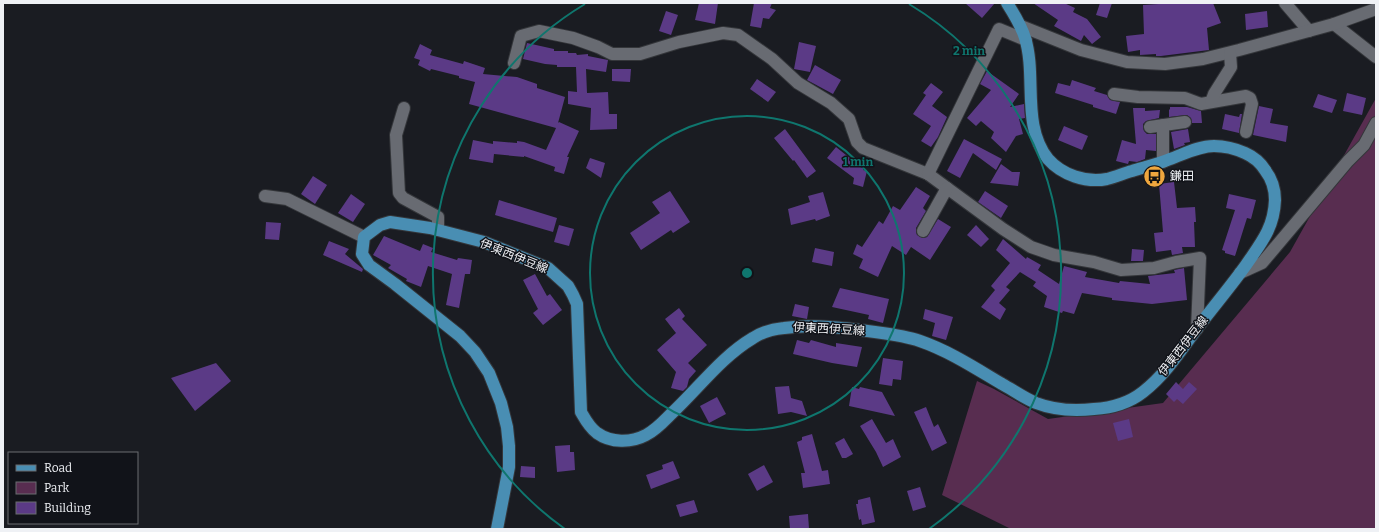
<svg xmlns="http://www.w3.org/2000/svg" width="1379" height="532" font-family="Bitter,'Noto Sans JP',serif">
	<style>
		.green { fill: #582d50 }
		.building { fill: #5b3a86 }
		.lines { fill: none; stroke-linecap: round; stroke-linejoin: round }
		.street-casing { stroke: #34363a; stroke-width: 14 }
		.primary-casing { stroke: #34363a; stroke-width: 14 }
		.street { stroke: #686b72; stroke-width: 12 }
		.primary { stroke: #498eb3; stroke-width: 12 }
		.ring { fill: none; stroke: #0f766e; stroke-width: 2 }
		.labels { text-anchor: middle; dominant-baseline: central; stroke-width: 3; stroke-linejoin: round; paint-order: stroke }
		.poi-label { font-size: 12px; fill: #eff1f5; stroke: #111319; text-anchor: start }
		.street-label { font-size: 12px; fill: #eff1f5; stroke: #111319 }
		.centre { fill: #0f766e; stroke: #111319; stroke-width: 2 }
		.ring-label { font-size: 12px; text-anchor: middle; font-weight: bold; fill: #0f766e; stroke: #111319; stroke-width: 3; stroke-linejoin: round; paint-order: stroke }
	</style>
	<rect width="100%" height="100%" fill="#1a1c22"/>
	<path class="green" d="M1376,98V529H1011L942,495L977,381L994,389L1048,419L1163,403L1290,252Z"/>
	<g class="building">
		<path d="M699,3H718L715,24L695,20Z"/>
		<path d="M754,3H772L770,8L776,10L769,19L763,18L761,28L750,26Z"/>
		<path d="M965,3H995L982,18Z"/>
		<path d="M1033,3H1064L1075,8L1073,12L1087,19L1101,37L1092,44L1084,35L1081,41L1054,26L1058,20Z"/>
		<path d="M1100,3H1112L1107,18L1096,15Z"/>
		<path d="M1174,3H1213L1221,23L1207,28L1209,50L1161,56H1156V54L1140,55V50L1128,52L1126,36L1144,34L1143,5Z"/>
		<path d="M666,11L678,15L671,35L659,31Z"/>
		<path d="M1267,11L1268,27L1246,30L1245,14Z"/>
		<path d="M799,42L816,46L810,72L794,69Z"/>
		<path d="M527,43L554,49V51H568V53H576L577,55L588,54V56L608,60L606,72L586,69L587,93L608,92L609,114H617V129L590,130L591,108L568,104V91L577,92L576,67H557V65L545,64L523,59Z"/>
		<path d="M420,44L432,50L430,55L463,64L464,61L485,68L483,74L517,77L537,84V88L565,97L558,123L559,122L579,131L567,157H569L564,174L554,171L555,167L524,156V157L494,154L493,163L469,159L473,140L493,144V141L517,143V141L524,142L546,150L556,128L469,104L475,82L459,78V76L431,69L430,71L418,65L420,60L414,58Z"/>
		<path d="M815,65L841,80L833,94L807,80Z"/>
		<path d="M612,69H631L630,82L612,81Z"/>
		<path d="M987,71L1019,94L1010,107L1024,104L1025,118L1019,119L1023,134L1016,136L1006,152L991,138L994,132L981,121L976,126L967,118L991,90L980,84Z"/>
		<path d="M757,79L776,92L768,102L750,89Z"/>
		<path d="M1072,80L1096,88L1094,91L1107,95L1110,100L1120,102L1116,114L1093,107V105L1055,93L1058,83L1070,86Z"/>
		<path d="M931,83L943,92L932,106L947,117L938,137L931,147L921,141L931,126L913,114L926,95L923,93Z"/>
		<path d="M1347,93L1366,98L1362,115L1343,111Z"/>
		<path d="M1318,94L1337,100L1332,113L1313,107Z"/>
		<path d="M1259,106L1273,109L1270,123L1288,126L1286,142L1253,135Z"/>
		<path d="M1170,107H1187L1201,111L1202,123H1192L1191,118L1187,115L1169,117V110L1170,109Z"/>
		<path d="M1133,108H1145V111L1160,110L1159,118L1146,121L1143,124V128L1144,131L1147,134H1156V151L1146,150L1145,159L1137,162L1129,161L1128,164L1116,161L1122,140L1136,144Z"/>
		<path d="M1225,114L1239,117L1240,114H1242L1239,133L1222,129Z"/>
		<path d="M1064,126L1088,136L1082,150L1058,140Z"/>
		<path d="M785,129L816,171L807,178L794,160L793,161L774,138Z"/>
		<path d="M1188,129L1190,142L1184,143L1185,145L1174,149L1171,132Z"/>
		<path d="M964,139L1002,159L996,170L973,153L960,178L947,171Z"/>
		<path d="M836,147L851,159L865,162L863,170L867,171L863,187L853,184L854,178L827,158Z"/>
		<path d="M590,158L605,163L601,178L586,168Z"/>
		<path d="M1001,164L1012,172H1020L1018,186L990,183Z"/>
		<path d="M313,176L327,185L315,204L301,194Z"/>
		<path d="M1174,182L1177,208L1195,207L1196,222H1194L1195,247H1182L1183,253L1172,255L1171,250L1156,252L1154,233L1163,232L1159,184Z"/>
		<path d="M916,187L930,196L923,208L926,211L916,228V232L917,235L923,238L927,237L938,219L951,227L930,260L911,247L906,255L892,246L878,277L859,268L863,259L853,254L857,244L862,247L879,221L883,224L893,206L900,210Z"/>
		<path d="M670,191L690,222L673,233L671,230L641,250L630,233L660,213L652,202Z"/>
		<path d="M985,191L1008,206L1001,218L978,202Z"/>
		<path d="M823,192L830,216L816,221L815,219L791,225L788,209L810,202L808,196Z"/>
		<path d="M351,194L365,204L353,222L338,213Z"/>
		<path d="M1229,194L1256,200L1251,219L1247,218L1235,256L1225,253V251L1222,250L1235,210L1226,208Z"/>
		<path d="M499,200L557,218L553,232L495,215Z"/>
		<path d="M266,222L281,223L279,240L265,239Z"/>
		<path d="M559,225L574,229L569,246L554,242Z"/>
		<path d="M976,225L989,239L981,247L967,235Z"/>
		<path d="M384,236L420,251L423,244L433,248L431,252L457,260L458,258L472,260L470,274H465L459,308L446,305L452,274L428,266L421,287L406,281L407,279L388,268L391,265L373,255Z"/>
		<path d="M1003,239L1026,259L1027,257L1041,265L1038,270L1059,284L1064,266L1087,272L1085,277L1119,283L1120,281L1150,284L1148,276L1175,273L1174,270L1184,268L1187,300L1152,304L1112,300V298L1082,293L1074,314L1063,311L1062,313L1044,307L1047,296L1033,286L1036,282L1020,272L1006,287L1010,290L999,303L1006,309L1000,320L981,307L995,290L991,286L1010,263L996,250Z"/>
		<path d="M329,241L349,249L345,254L363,269L362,272L323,255Z"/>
		<path d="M815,248L834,252L832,266L812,262Z"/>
		<path d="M1132,249L1144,250L1143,261H1131Z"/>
		<path d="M535,274L547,296L550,294L562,310L543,325L533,313L538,309L523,280Z"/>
		<path d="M840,288L889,299L883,323L868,319L869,315L832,307Z"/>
		<path d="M795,304L809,307L807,319L792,316Z"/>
		<path d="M679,308L685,316L682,319L707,345L688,363L696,371L689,379L687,387L683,391L671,388L676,372L657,350L676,333L665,319Z"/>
		<path d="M925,309L953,317L946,340L932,336L935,323L923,319Z"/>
		<path d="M797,340L809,343L811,340L836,347V343L862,347L857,367L832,363L793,354Z"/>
		<path d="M883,358L903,361L901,380L893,379L892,386L879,384Z"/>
		<path d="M216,363L231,381L195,411L171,378Z"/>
		<path d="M1176,382L1183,389L1189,382L1197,389L1183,404L1177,399L1174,402L1166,394Z"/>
		<path d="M789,386L791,398L802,401L807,416L791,412L778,414L775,387Z"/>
		<path d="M852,387L859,389L860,387L882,392L895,416L849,406Z"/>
		<path d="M717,397L726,414L709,423L700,406Z"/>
		<path d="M926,407L934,427L938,424L947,443L932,451L914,412Z"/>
		<path d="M872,419L886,443L893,439L901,457L883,467L876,452L860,426Z"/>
		<path d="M1129,419L1133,437L1118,441L1113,423Z"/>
		<path d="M812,434L822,471L828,470L830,484L803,488L801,473H805L797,442L802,440V437Z"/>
		<path d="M844,438L853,454L846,458H842L835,443Z"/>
		<path d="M570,445V452H574L575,470L557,472L555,446Z"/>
		<path d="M673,461L680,478L651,489L646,475L663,469L662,465Z"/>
		<path d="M764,465L773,482L757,491L748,474Z"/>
		<path d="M521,466L535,467V478L520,477Z"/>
		<path d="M920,487L926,507L913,511L907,491Z"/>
		<path d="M870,497L875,522L862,525L861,519L859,520L856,504H858V500Z"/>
		<path d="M694,500L698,512L680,517L676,505Z"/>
		<path d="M808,514L809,529H790L789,516Z"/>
	</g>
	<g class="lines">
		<defs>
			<g id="street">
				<path d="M1285,3L1309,31"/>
				<path d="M1334,24L1376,57"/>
				<path d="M1021,26L1081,50L1127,62L1165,64L1203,59L1239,50L1334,24L1376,9"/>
				<path d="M514,63L521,36L539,31L573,38L598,47L612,54H640L679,42L723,33L738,35L772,59L798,83L831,103L849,119L857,142L863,148L928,174L1003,229L1031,247L1054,255L1094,262L1121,270L1154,268L1176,262L1200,258L1197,329"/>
				<path d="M1114,94L1138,97L1185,98L1201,104L1246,96L1250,98L1252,104L1246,132"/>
				<path d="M1211,102L1214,94L1231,67L1230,53"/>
				<path d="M404,108L396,135L399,193L403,198L438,217V230"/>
				<path d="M1150,127L1185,122"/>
				<path d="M1163,162V125"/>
				<path d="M928,174L999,29L1026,40"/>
				<path d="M265,196L287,199L364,237"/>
				<path d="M923,231L947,188"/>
				<path d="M1240,273L1262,263L1348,161L1364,145L1376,123"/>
			</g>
			<path id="primary" d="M497,529L509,467V446L507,427L501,403L489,373L475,352L460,336L395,284L369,265L362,254L364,237L380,225L390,222L430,228L484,242L548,268L568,286L573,295L577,304L581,412C585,419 589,427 597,433C611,443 631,443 646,435C656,430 664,421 671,414C698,389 721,357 753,338C762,332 773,329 784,328C814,324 846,328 875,332C890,334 906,336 920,341C949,351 975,368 1002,384C1013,390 1024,398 1036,403C1054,410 1075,411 1094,409C1112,408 1129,403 1143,392C1166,374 1181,350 1198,327C1214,306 1231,286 1246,265C1261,243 1274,228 1275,200C1275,189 1272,179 1265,170C1260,162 1254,157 1245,153C1236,149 1225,146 1214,146C1199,146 1184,154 1170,159C1158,164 1145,167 1132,171C1124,173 1116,177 1107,179C1086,183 1062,175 1048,159C1021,125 1037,76 1025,38C1021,25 1014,14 1007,3"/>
		</defs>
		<use href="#street" class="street-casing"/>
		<use href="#primary" class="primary-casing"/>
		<use href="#street" class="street"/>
		<use href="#primary" class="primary"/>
	</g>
	<g class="ring">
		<circle cx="747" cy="273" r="157"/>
		<path d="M565 529A314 314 0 0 1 585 4M909 4A314 314 0 0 1 929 529"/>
	</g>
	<defs>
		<symbol id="bus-disc" viewBox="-11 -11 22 22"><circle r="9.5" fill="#f0a73e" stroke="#111319"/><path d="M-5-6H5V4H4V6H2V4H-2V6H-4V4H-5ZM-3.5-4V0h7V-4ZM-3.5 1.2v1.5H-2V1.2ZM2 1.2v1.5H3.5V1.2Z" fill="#111"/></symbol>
	</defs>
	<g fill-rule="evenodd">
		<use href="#bus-disc" x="1142" y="164" width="25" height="25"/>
	</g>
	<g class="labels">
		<g class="poi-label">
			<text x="1170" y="176">鎌田</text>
		</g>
		<g class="street-label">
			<text transform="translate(514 256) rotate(22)">伊東西伊豆線</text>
			<text transform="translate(829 329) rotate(3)">伊東西伊豆線</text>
			<text transform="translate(1183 346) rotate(-52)">伊東西伊豆線</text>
		</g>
	</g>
	<circle cx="747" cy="273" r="6" class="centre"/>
	<g class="ring-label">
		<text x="969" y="55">2 min</text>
		<text x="858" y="166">1 min</text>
	</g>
	<rect width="1379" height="532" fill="none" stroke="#eff1f5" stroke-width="8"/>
	<rect x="8" y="452" width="130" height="72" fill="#111319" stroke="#6a6c71"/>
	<rect x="16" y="465" width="20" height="6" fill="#498eb3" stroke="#6a6c71"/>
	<text x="44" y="472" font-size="12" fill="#eff1f5">Road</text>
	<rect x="16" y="482" width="20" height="12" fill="#582d50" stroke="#6a6c71"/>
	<text x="44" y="492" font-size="12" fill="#eff1f5">Park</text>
	<rect x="16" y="502" width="20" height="12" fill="#5b3a86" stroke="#6a6c71"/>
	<text x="44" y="512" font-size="12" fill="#eff1f5">Building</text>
</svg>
